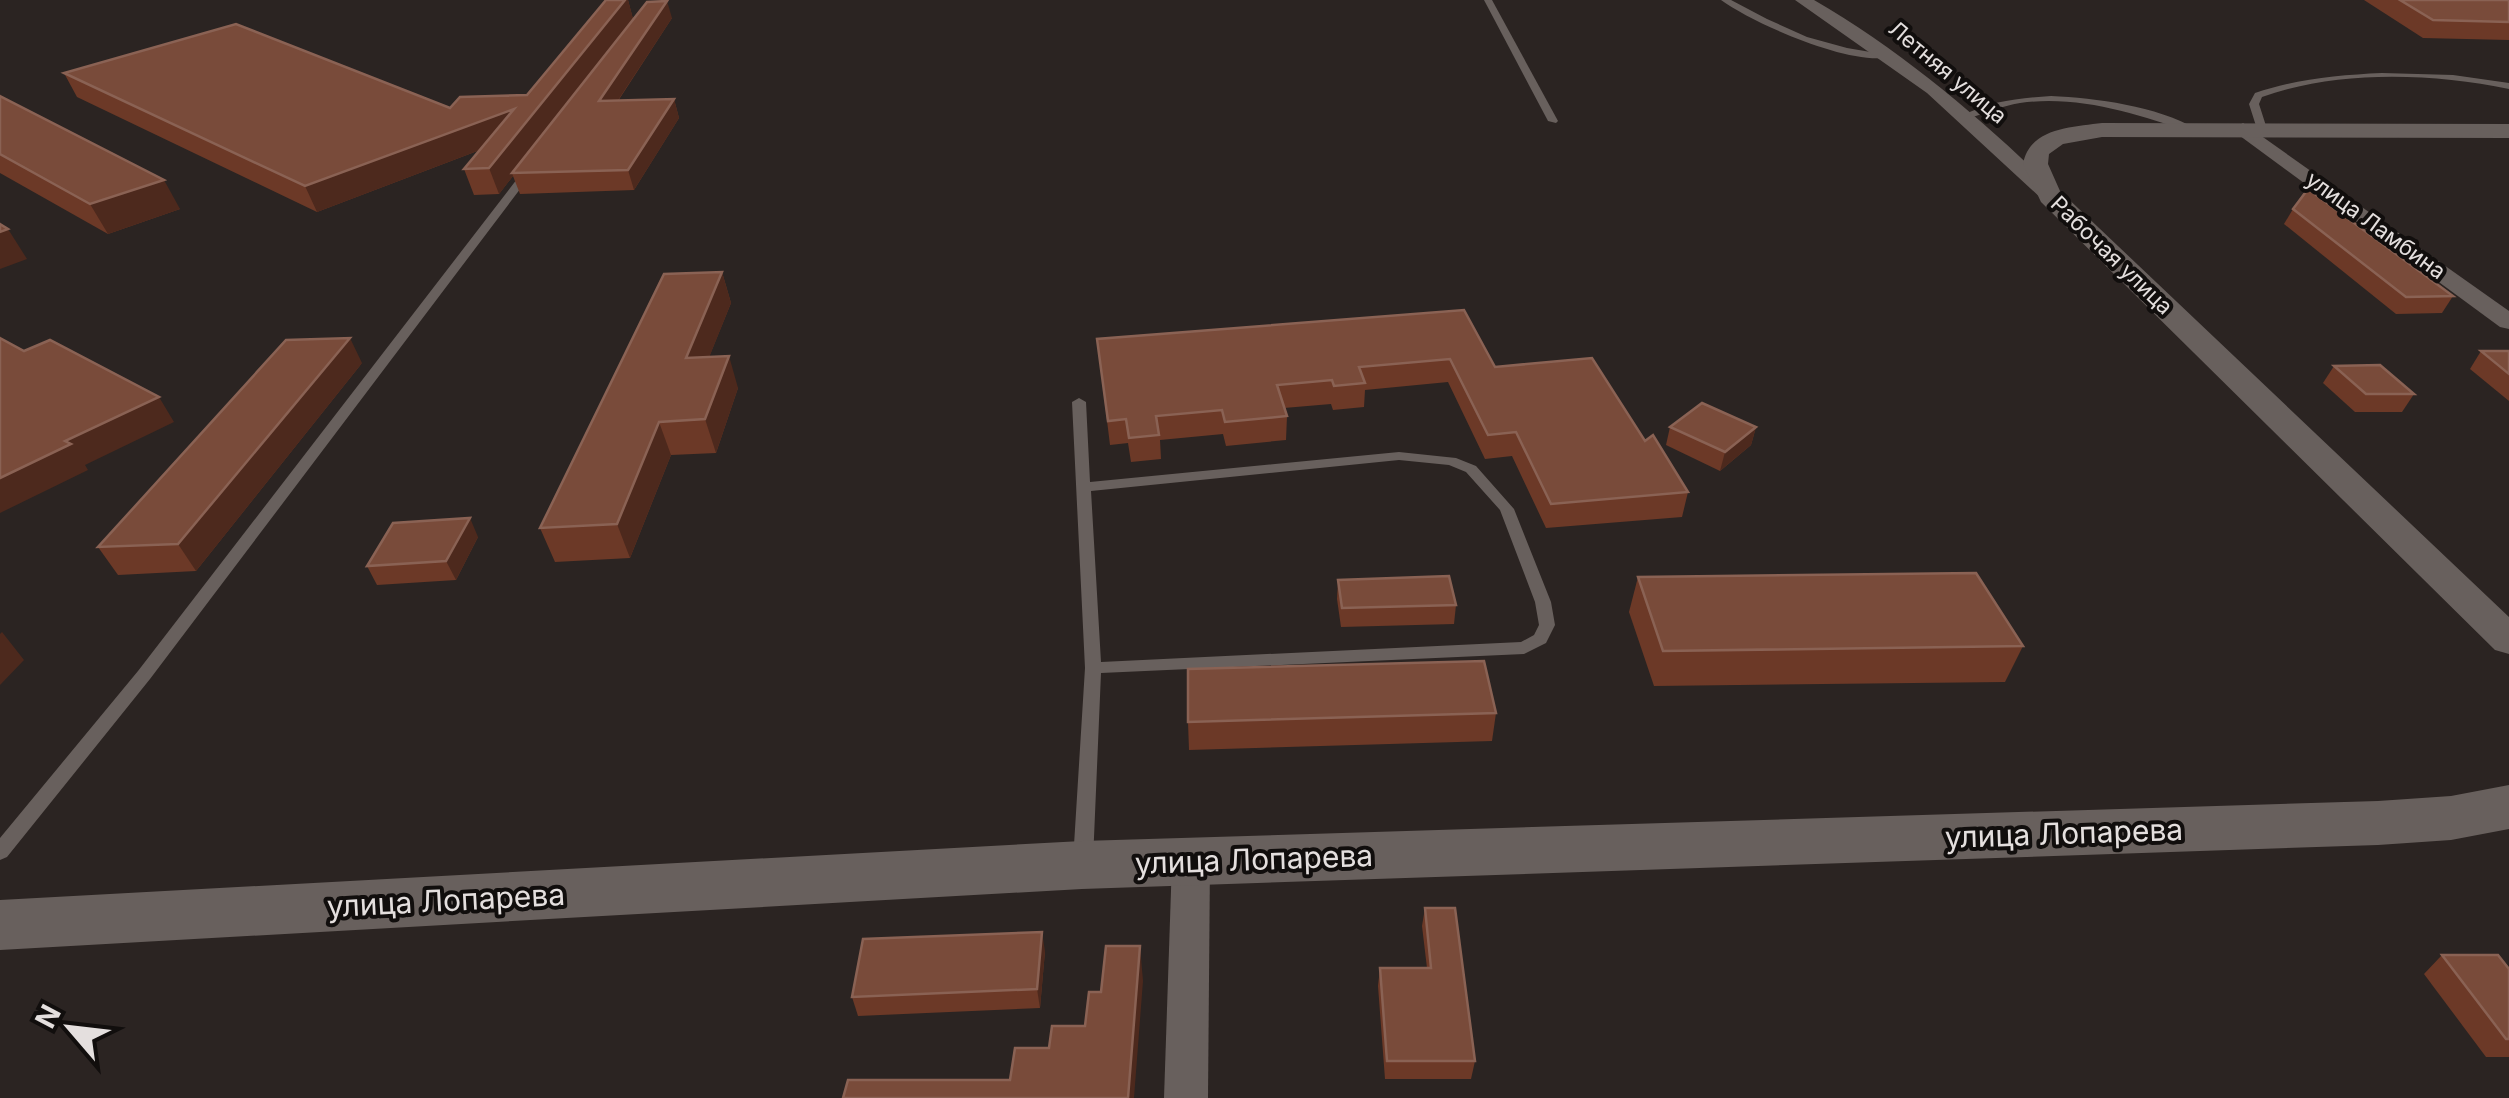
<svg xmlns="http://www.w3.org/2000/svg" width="2509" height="1098" font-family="Inter,sans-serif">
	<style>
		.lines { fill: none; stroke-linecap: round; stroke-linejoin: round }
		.service { fill: #68605d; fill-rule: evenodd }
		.minor { fill: #68605d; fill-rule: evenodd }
		.tertiary { fill: #68605d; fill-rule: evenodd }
		.secondary { fill: #68605d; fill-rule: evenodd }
		.wall { fill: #6c3927 }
		.shaded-wall { fill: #4d291d }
		.building { fill: #794b3a; stroke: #8a6254; stroke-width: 2.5 }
		.labels { text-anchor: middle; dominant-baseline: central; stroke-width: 8; stroke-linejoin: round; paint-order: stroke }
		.far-street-label { font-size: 22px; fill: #e4dfde; stroke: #110e0d }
		.near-street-label { font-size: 30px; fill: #e4dfde; stroke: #110e0d }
	</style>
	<rect width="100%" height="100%" fill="#2b2422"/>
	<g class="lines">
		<g class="service">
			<path d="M1484,0H1492L1558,121L1556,123L1548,121Z"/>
			<path d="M1721,0H1731L1767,19L1807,37L1847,48L1894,56C1856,69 1754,24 1721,0Z"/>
			<path d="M2382,73L2453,75L2509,83V89C2430,73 2338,70 2262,97L2259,104L2267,129L2262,132L2257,129L2249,104L2255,93C2296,79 2338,75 2382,73Z"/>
			<path d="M2051,96C2096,98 2157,106 2196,129L2191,132C2135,114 2080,95 2020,103C2002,106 1985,113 1967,119L1962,116C1989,101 2020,98 2051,96Z"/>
			<path d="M524,170L533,172L150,679L7,857L0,860V838L138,671Z"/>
			<path d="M1079,398L1086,402L1090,482L1399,452L1456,458L1476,466L1514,509L1551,602L1555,625L1546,643L1524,654L1101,673L1093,861L1090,867L1083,869L1076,867L1073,861L1085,668L1072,402ZM1399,460L1449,465L1466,472L1500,510L1535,602L1539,625L1534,635L1521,642L1101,662L1091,491Z"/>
		</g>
		<g class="minor">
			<path d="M1795,0H1814C1905,53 1982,119 2057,192L2060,196L2057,200H2043L1927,93Z"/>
			<path d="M2243,123L2509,311V329L2500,327L2236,133L2233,129Z"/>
			<path d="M1191,845L1204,850L1210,861L1208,1098H1164L1172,861L1178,850Z"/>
		</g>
		<path class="tertiary" d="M2102,123L2509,124V138L2102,137L2063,144L2049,154L2048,164L2060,191L2509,617V654L2495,650L2041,202L2023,164C2029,128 2072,127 2102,123Z"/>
		<path class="secondary" d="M2509,785V829L2451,840L2378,845L1082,889L0,950V900L1082,841L2378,801L2451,796Z"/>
	</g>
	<g class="wall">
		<path d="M606,0H628L633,19L672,18L618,101L674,99L679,118L634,190L520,194L513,176L499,194L474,195L464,169L480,150L317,212L77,97L64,73L450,108L527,95Z"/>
		<path d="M2364,0H2509V40L2423,38Z"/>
		<path d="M0,96L180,209L108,234L0,173Z"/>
		<path d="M2293,209L2453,296L2442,313L2396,314L2284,224Z"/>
		<path d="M722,272L731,303L709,357L738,388L716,453L671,455L630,558L555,562L540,528Z"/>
		<path d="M1464,310L1495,367L1645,441L1688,492L1682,517L1546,528L1512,456L1485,459L1448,382L1365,390L1364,407L1333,410L1331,404L1284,408L1287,416L1286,440L1226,446L1223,434L1160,440L1161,459L1131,462L1128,443L1110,445L1097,339Z"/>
		<path d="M2481,351H2509V401L2470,369Z"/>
		<path d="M362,363L196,571L118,575L98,547Z"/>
		<path d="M2334,366L2414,394L2402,412H2355L2323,383Z"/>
		<path d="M1670,427H1756L1751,445L1720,471L1666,445Z"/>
		<path d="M478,537L456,580L377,585L367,566Z"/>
		<path d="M1638,577L2023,646L2005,682L1654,686L1629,612Z"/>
		<path d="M1338,580L1456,605L1454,624L1341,627L1337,599Z"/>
		<path d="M1496,713L1492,741L1189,750L1188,722Z"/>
		<path d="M1425,908L1475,1061L1471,1079H1385L1378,986L1380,968H1427L1422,926Z"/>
		<path d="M1045,951L1040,1008L858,1016L852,997Z"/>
		<path d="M2442,955L2509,969V1057H2486L2424,974Z"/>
	</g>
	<g class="shaded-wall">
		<path d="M625,0H628L633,19L512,173L513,176L499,194L489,168L514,137L317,212L305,186L514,109Z"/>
		<path d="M667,1L672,18L605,120L599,101Z"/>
		<path d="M674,99L679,118L634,190L628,170Z"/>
		<path d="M164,180L180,209L108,234L90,204Z"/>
		<path d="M8,229L27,259L0,269V232Z"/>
		<path d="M722,272L731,303L696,390L686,358Z"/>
		<path d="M350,338L362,363L196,571L178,544Z"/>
		<path d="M729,356L738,388L716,453L705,419Z"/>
		<path d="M159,397L174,422L85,465L88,470L0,513V478L65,441Z"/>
		<path d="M659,422L671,455L630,558L617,524Z"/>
		<path d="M1756,427L1751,445L1720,471L1725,452Z"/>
		<path d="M470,518L478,537L456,580L446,561Z"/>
		<path d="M2,632L24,660L0,685V634Z"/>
		<path d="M1042,932L1045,951L1040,1008L1037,989Z"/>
		<path d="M1140,946L1143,981L1134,1098H1128Z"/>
	</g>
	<g class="building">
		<path d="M606,0H625L489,168L464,169L514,109L305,186L64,73L236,24L450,108L460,97L527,95Z"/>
		<path d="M2400,0H2509V22L2433,20Z"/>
		<path d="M667,1L599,101L674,99L628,170L512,173L647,2Z"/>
		<path d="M0,96L164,180L90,204L0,154Z"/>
		<path d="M2308,189L2453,296L2406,297L2293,209Z"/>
		<path d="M0,224L8,229L0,232Z"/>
		<path d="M722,272L686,358L729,356L705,419L659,422L617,524L540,528L664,274Z"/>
		<path d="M1464,310L1495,367L1592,358L1645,441L1653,435L1688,492L1551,504L1516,432L1488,435L1450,359L1359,367L1365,383L1334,386L1332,380L1277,385L1287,416L1225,422L1222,410L1156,416L1159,435L1129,438L1126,419L1108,421L1097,339Z"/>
		<path d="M0,338L24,351L50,340L159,397L65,441L71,444L0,478Z"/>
		<path d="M350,338L178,544L98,547L286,340Z"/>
		<path d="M2481,351H2509V374Z"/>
		<path d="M2380,365L2414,394H2366L2334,366Z"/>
		<path d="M1702,403L1756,427L1725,452L1670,427Z"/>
		<path d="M470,518L446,561L367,566L393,523Z"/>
		<path d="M1976,573L2023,646L1663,651L1638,577Z"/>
		<path d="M1449,576L1456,605L1342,608L1338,580Z"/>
		<path d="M1484,661L1496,713L1188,722V669Z"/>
		<path d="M1425,908H1455L1475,1061H1387L1380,968H1431Z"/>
		<path d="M1042,932L1037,989L852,997L863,939Z"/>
		<path d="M1106,946H1140L1128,1098H843L848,1080H1010L1015,1048H1049L1052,1026H1085L1089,992H1101Z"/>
		<path d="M2442,955H2498L2509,969V1039H2506Z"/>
	</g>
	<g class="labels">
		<g class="far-street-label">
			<text transform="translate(1948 72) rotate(40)">Летняя улица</text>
			<text transform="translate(2376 225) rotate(36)">улица Ламбина</text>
			<text transform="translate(2112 255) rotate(44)">Рабочая улица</text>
		</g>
		<g class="near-street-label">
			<text transform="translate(2064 833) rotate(-2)">улица Лопарева</text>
			<text transform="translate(1254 859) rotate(-2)">улица Лопарева</text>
			<text transform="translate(446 900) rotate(-3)">улица Лопарева</text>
		</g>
	</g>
	<g transform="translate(70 1028) rotate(298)" stroke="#110e0d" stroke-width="8" paint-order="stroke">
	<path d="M0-8L18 38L0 25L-18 38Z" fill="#e4dfde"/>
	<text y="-15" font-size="28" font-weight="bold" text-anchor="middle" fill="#e4dfde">N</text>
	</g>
</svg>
